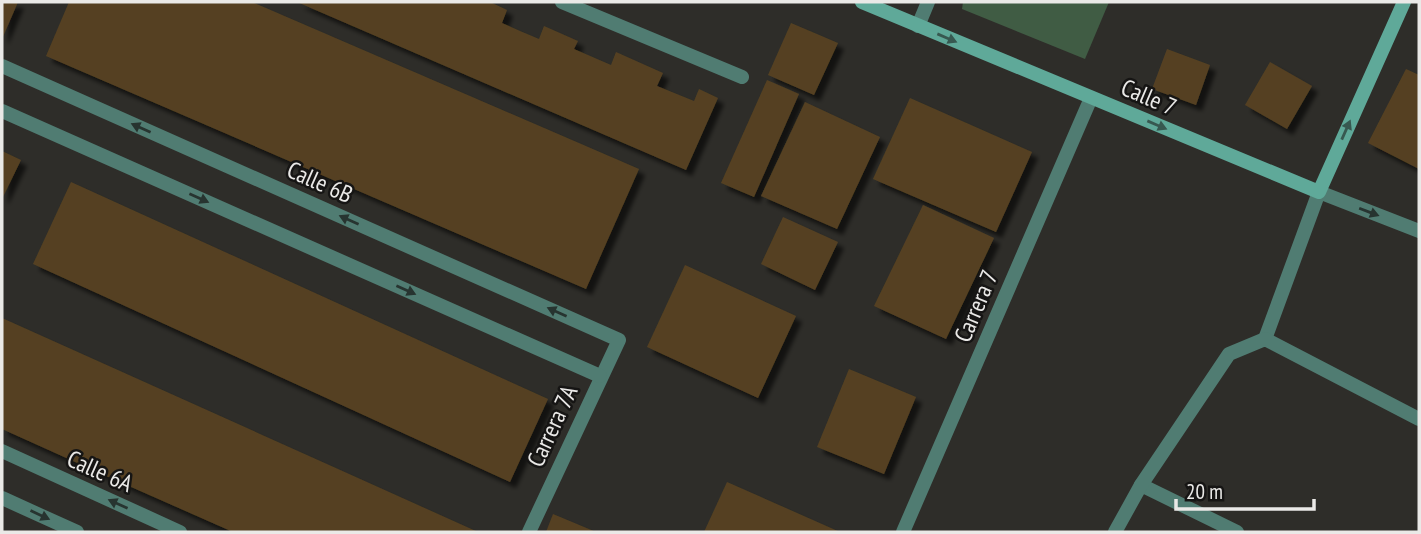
<svg xmlns="http://www.w3.org/2000/svg" width="1421" height="534" font-family="'PT Sans Narrow',sans-serif">
	<style>
		.green { fill: #405c44 }
		.building { fill: #554121; filter: url(#shadow) }
		.lines { fill: none; stroke-linecap: round; stroke-linejoin: round }
		.lane { stroke: #507c72; stroke-width: 14 }
		.street { stroke: #507c72; stroke-width: 14 }
		.secondary { stroke: #5fa999; stroke-width: 14 }
		.oneway { fill: #375850 }
		.oneway2 { fill: #273430 }
		.labels { text-anchor: middle; dominant-baseline: central; stroke-width: 5; stroke-linejoin: round; paint-order: stroke }
		.street-label { font-size: 24px; fill: #eae9e7; stroke: #161514 }
	</style>
	<defs>
		<filter id="shadow"><feDropShadow dx="6" dy="6" stdDeviation="2" flood-color="#0009"/></filter>
	</defs>
	<rect width="100%" height="100%" fill="#2e2d29"/>
	<path class="green" d="M963,2H1109L1085,59L962,9Z"/>
	<g class="building">
		<path d="M2,2H18L2,39Z"/>
		<path d="M69,2H252L639,169L586,289L46,56Z"/>
		<path d="M297,2H490L507,10L502,23L520,31L539,39L544,26L578,41L574,49L611,65L616,52L663,73L657,86L694,101L699,89L718,98L686,170Z"/>
		<path d="M791,23L838,43L814,95L768,75Z"/>
		<path d="M1167,49L1210,65L1196,105L1152,89Z"/>
		<path d="M1270,62L1312,86L1287,129L1245,105Z"/>
		<path d="M1406,69L1419,75V169L1368,143Z"/>
		<path d="M767,80L799,94L754,197L721,183Z"/>
		<path d="M910,98L1032,152L996,232L873,179Z"/>
		<path d="M805,102L880,137L837,229L761,196Z"/>
		<path d="M2,151L21,160L2,199Z"/>
		<path d="M71,182L548,399L510,482L33,264Z"/>
		<path d="M923,205L994,238L946,339L874,306Z"/>
		<path d="M783,217L838,242L815,290L761,264Z"/>
		<path d="M685,265L796,316L758,398L647,347Z"/>
		<path d="M2,318L338,469L478,532H233L104,475L2,429Z"/>
		<path d="M849,369L916,397L884,474L817,447Z"/>
		<path d="M727,482L840,532H704Z"/>
		<path d="M553,514L596,532H546Z"/>
	</g>
	<g class="lines">
		<g class="lane">
			<path d="M562,2L742,77"/>
			<path d="M918,26L928,2"/>
			<path d="M1265,339L1319,192"/>
			<path d="M1141,485L1237,532"/>
			<path d="M1115,532L1141,485L1229,354L1265,339L1419,419"/>
		</g>
		<g class="street">
			<path d="M2,66L619,340L529,532"/>
			<path d="M2,111L600,376"/>
			<path d="M1319,192L1419,231"/>
			<path d="M2,451L180,532"/>
			<path d="M2,498L77,532"/>
			<path d="M903,532L1091,98"/>
		</g>
		<path class="secondary" d="M862,2L1319,192L1404,2"/>
	</g>
	<defs><path id="oneway-solid" d="M-6-.8H1V-3.2L6.5 0L1 3.2V.8H-6Z" transform="scale(1.75)"/></defs>
	<g class="oneway">
		<use href="#oneway-solid" transform="translate(947 38) rotate(23)"/>
		<use href="#oneway-solid" transform="translate(1157 125) rotate(23)"/>
		<use href="#oneway-solid" transform="translate(1346 130) rotate(-66)"/>
	</g>
	<g class="oneway2">
		<use href="#oneway-solid" transform="translate(141 128) rotate(-156)"/>
		<use href="#oneway-solid" transform="translate(199 198) rotate(24)"/>
		<use href="#oneway-solid" transform="translate(1369 212) rotate(21)"/>
		<use href="#oneway-solid" transform="translate(349 220) rotate(-156)"/>
		<use href="#oneway-solid" transform="translate(406 290) rotate(24)"/>
		<use href="#oneway-solid" transform="translate(557 312) rotate(-156)"/>
		<use href="#oneway-solid" transform="translate(118 504) rotate(-156)"/>
		<use href="#oneway-solid" transform="translate(40 515) rotate(25)"/>
	</g>
	<g class="labels">
		<g class="street-label">
			<text transform="translate(1149 97) rotate(23)">Calle 7</text>
			<text transform="translate(320 182) rotate(24)">Calle 6B</text>
			<text transform="translate(976 306) rotate(-67)">Carrera 7</text>
			<text transform="translate(552 426) rotate(-65)">Carrera 7A</text>
			<text transform="translate(100 471) rotate(24)">Calle 6A</text>
		</g>
	</g>
	<rect width="1421" height="534" fill="none" stroke="#eae9e7" stroke-width="7"/>
	<path d="M1176 499v10h138v-10" fill="none" stroke="#eae9e7" stroke-width="3.5"/>
	<text x="1186" y="499" font-size="21" fill="#eae9e7" stroke="#161514" stroke-width="5" paint-order="stroke">20 m</text>
</svg>
